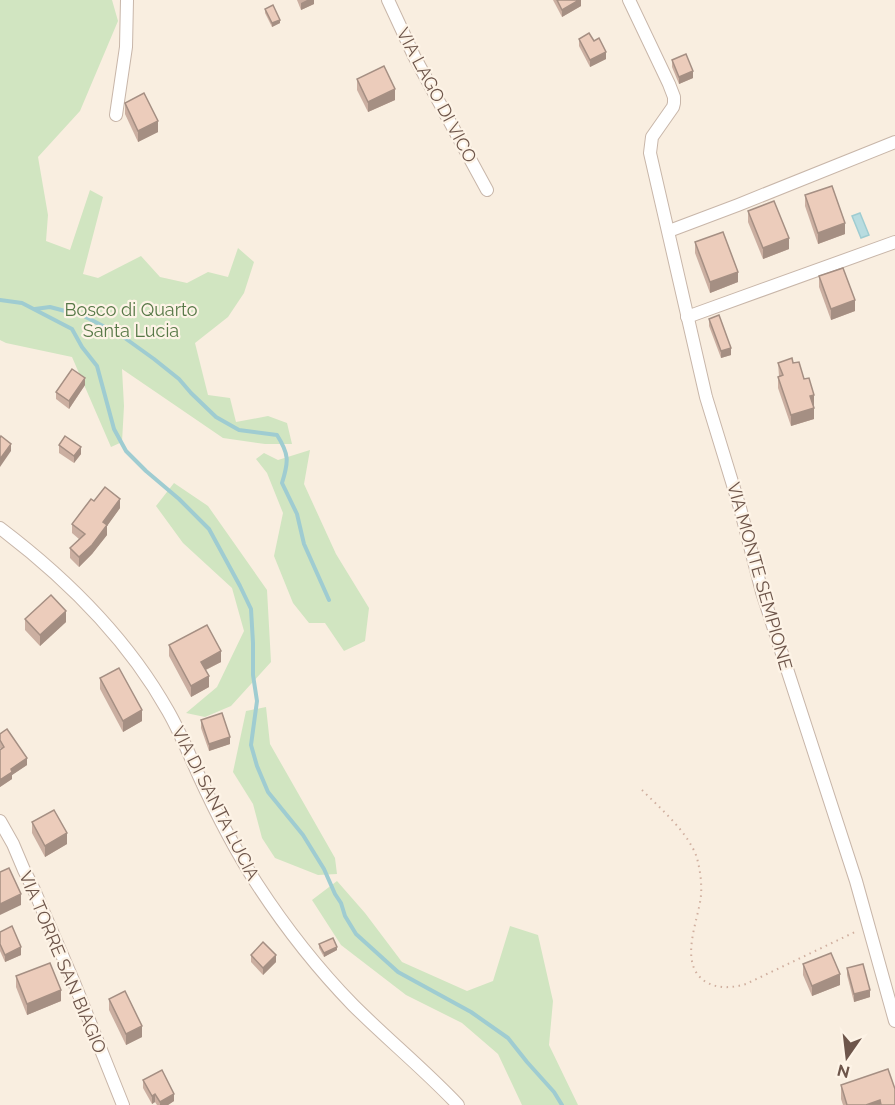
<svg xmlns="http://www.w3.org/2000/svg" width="895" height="1105" font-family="Raleway,sans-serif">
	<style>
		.green { fill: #d1e5c1 }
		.water { fill: #b8dce0; stroke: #9fccd1; stroke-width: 1.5 }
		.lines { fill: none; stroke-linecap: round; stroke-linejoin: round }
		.stream { stroke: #9fccd1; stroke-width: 4 }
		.minor-casing { stroke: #c8b6a9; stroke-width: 14 }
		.path { stroke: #d0af9f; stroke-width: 2; stroke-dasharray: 1.5 4.5; stroke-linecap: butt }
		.minor { stroke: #fff; stroke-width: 12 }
		.wall { fill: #cbafa1 }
		.shaded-wall { fill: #a58f83 }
		.building { fill: #ecccbb; stroke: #a58f83; stroke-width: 1.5 }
		.labels { text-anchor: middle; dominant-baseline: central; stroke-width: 4.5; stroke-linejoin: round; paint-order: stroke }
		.street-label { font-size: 18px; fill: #6d554a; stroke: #fdf3e6 }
		.park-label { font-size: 18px; fill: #577847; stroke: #fdf3e6 }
	</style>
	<rect width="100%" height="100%" fill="#f9eee0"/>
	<g class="green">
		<path d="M0,0H112L118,21L80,111L38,157L48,215L46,241L70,250L90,190L103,197L83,274L98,278L141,256L160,277L187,283L208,272L228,277L238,248L254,262L244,293L228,317L195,343L208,395L230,398L236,422L268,416L287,423L292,444H265L223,438L122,369L124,406L122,442L111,447L72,357L6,343L0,340Z"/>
		<path d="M310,450L304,484L336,554L369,608L365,641L344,651L325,623H309L293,603L274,556L283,513L267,473L256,459L264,453L278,460Z"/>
		<path d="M174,483L208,506L267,590L271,662L231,706L205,717L186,713L217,687L244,631L232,588L183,543L156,506Z"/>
		<path d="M266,707L270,744L335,858L337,874L318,875L275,858L262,838L253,804L233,772L246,711Z"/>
		<path d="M337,881L365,913L402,962L467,991L493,981L510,926L538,935L553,1001L549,1045L578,1105H522L498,1054L462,1023L406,995L341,945L312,900Z"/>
	</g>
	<path class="water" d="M860,213L869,235L861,238L852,216Z"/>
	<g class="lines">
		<g class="stream">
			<path d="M0,300L22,303L72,329L82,347L97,366L114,429L126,451L146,471L179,499L209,529L240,586L251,609L253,643V675L257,701L251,745L257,766L268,792L303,835L324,869L335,894L341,903L345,916L356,934L398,972L471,1012L508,1038L527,1062L554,1092L562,1105"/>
			<path d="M35,309L50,307L84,316L122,336L154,359L179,379L191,393L216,417L239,430L277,435C289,454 289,461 282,483L297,514L304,544L329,600"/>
		</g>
		<defs>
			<g id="minor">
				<path d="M388,0L414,56L487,190"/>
				<path d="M629,0L669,84L674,97V103L673,107L652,137L650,153L706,397L740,508L762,592L856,881L895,1021"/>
				<path d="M116,115L126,47L127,0"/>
				<path d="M669,231L738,205L895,142"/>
				<path d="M687,317L895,242"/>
				<path d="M0,528C66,578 127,638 168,711C180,732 189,754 199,776C216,813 235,850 257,884C285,927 317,968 353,1005C387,1039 425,1070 458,1105"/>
				<path d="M0,821L13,844L24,870L34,890L75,985L123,1105"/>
			</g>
		</defs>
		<use href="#minor" class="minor-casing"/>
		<path class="path" d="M642,790C660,808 689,833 697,858C700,870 702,883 701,895C699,920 677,964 706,982C718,989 733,988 746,984L857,931"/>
		<use href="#minor" class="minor"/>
	</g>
	<g class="wall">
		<path d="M297,0H314V4L301,10Z"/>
		<path d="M553,0H581V6L562,17Z"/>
		<path d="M265,9L280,23L272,27L265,13Z"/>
		<path d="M579,39L594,41L606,59L590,67L579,46Z"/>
		<path d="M672,60L693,78L679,84L672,67Z"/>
		<path d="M357,79L395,100L368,112L357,90Z"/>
		<path d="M125,103L158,132L138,142L125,114Z"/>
		<path d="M805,195L845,234L818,244L805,206Z"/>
		<path d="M748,211L789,249L763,259L748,222Z"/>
		<path d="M695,242L738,282L710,293L695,253Z"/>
		<path d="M819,276L855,311L831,320L819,287Z"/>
		<path d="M709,319L731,355L721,358L709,326Z"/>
		<path d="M778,363H793L814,406H813L814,419L791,426L778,388V377L779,376Z"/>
		<path d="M85,385L69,409L56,399V392Z"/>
		<path d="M59,445L81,454L74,463L59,453Z"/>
		<path d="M94,501L120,508L107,526V535L92,554L79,567L70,558V548L79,539L72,533V524Z"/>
		<path d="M25,619L66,622L40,646L25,630Z"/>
		<path d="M169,645L221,662L206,670L209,687L191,697L169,656Z"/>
		<path d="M100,678L142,721L123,732L100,689Z"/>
		<path d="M201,720L230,744L209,751L201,728Z"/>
		<path d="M0,734L27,765L12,775V779L0,787V750L1,749L0,748Z"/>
		<path d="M32,822L67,844L45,857L32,833Z"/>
		<path d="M0,932L21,955L5,962L0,951Z"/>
		<path d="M319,944L337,950L324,957L319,948Z"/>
		<path d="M251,955L276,962L263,975L251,962Z"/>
		<path d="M803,964L840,985L812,996L803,975Z"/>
		<path d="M847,968L870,997L854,1002L847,975Z"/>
		<path d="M16,976L61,1001L27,1015L16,987Z"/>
		<path d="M109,999L142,1037L126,1045L109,1010Z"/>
		<path d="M143,1080L174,1101L168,1105H157L155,1102L152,1104L143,1088Z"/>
		<path d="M841,1085L895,1105H843L841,1099Z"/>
	</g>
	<g class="shaded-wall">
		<path d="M307,0H314V4L301,10V3Z"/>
		<path d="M579,0H581V6L562,17V10Z"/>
		<path d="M280,20V23L272,27V23Z"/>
		<path d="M606,52V59L590,67V60Z"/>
		<path d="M693,71V78L679,84V77Z"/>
		<path d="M395,89V100L368,112V102Z"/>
		<path d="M158,121V132L138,142V131Z"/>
		<path d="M845,223V234L818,244V233Z"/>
		<path d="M789,238V249L763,259V248Z"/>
		<path d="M738,272V282L710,293V282Z"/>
		<path d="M855,300V311L831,320V309Z"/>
		<path d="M731,348V355L721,358V351Z"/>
		<path d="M85,378V385L69,409V401Z"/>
		<path d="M814,395V406L810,407V396Z"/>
		<path d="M814,408V419L791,426V415Z"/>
		<path d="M11,444V451L0,467V459Z"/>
		<path d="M81,447V454L74,463V456Z"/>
		<path d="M120,499V508L107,526V535L92,554L79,567V557L103,522Z"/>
		<path d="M66,611V622L40,646V635Z"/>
		<path d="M221,651V662L201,672V662Z"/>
		<path d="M209,676V687L191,697V686Z"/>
		<path d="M142,710V721L123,732V721Z"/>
		<path d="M230,737V744L209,751V744Z"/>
		<path d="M27,758V765L12,775V779L0,787V780L11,769Z"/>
		<path d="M67,833V844L45,857V846Z"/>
		<path d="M21,894V905L0,915V904Z"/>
		<path d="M21,947V955L5,962V955Z"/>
		<path d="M337,947V950L324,957V953Z"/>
		<path d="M276,955V962L263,975V968Z"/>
		<path d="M840,974V985L812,996V986Z"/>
		<path d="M61,990V1001L27,1015V1004Z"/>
		<path d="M870,990V997L854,1002V994Z"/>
		<path d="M142,1026V1037L126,1045V1034Z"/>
		<path d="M155,1094V1102L152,1104V1096Z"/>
		<path d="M174,1094V1101L168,1105H160V1102Z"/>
		<path d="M880,1100V1105H866Z"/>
	</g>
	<g class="building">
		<path d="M557,0H579L562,10Z"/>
		<path d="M273,5L280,20L272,23L265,9Z"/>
		<path d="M589,33L594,41L599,38L606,52L590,60L579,39Z"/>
		<path d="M686,54L693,71L679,77L672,60Z"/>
		<path d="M384,66L395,89L368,102L357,79Z"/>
		<path d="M144,93L158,121L138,131L125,103Z"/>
		<path d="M832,186L845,223L818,233L805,195Z"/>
		<path d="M774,201L789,238L763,248L748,211Z"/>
		<path d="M723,232L738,272L710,282L695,242Z"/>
		<path d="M843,268L855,300L831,309L819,276Z"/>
		<path d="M719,315L731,348L721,351L709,319Z"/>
		<path d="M792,358L793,363L799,362L804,379L809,378L814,395L810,396L814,408L791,415L778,377L783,375L778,363Z"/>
		<path d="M72,369L85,378L69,401L56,392Z"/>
		<path d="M1,436L11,444L0,459V438Z"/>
		<path d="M65,436L81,447L74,456L59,445Z"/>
		<path d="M105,487L120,499L103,522L107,525L92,545L79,557L70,548L85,534L72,524L91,499L94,501Z"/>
		<path d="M51,595L66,611L40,635L25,619Z"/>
		<path d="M207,625L221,651L201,662L209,676L191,686L169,645Z"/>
		<path d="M119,668L142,710L123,721L100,678Z"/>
		<path d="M222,713L230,737L209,744L201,720Z"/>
		<path d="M7,729L27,758L11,769L12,772L0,780V750L4,747L0,740V734Z"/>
		<path d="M54,810L67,833L45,846L32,822Z"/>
		<path d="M9,868L21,894L0,904V872Z"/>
		<path d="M12,926L21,947L5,955L0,944V932Z"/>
		<path d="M333,938L337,947L324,953L319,944Z"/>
		<path d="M263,942L276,955L263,968L251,955Z"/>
		<path d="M831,953L840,974L812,986L803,964Z"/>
		<path d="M50,963L61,990L27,1004L16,976Z"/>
		<path d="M863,964L870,990L854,994L847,968Z"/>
		<path d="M125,991L142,1026L126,1034L109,999Z"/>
		<path d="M888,1069L895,1089V1105H881L880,1100L866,1105H847L841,1085Z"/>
		<path d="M162,1070L174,1094L160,1102L155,1094L152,1096L143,1080Z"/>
	</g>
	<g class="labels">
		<g class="street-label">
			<text transform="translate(437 95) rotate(62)">VIA LAGO DI VICO</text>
			<text transform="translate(760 576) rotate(74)">VIA MONTE SEMPIONE</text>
			<text transform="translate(216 803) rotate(63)">VIA DI SANTA LUCIA</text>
			<text transform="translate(63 962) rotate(67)">VIA TORRE SAN BIAGIO</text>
		</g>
		<g class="park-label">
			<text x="131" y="309">Bosco di Quarto<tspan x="131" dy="21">Santa Lucia</tspan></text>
		</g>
	</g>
	<g transform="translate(847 1057) rotate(194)" stroke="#fdf3e6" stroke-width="4.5" paint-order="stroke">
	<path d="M0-4.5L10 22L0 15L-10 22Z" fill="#6d554a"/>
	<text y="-9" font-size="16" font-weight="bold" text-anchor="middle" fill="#6d554a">N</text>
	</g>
</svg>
